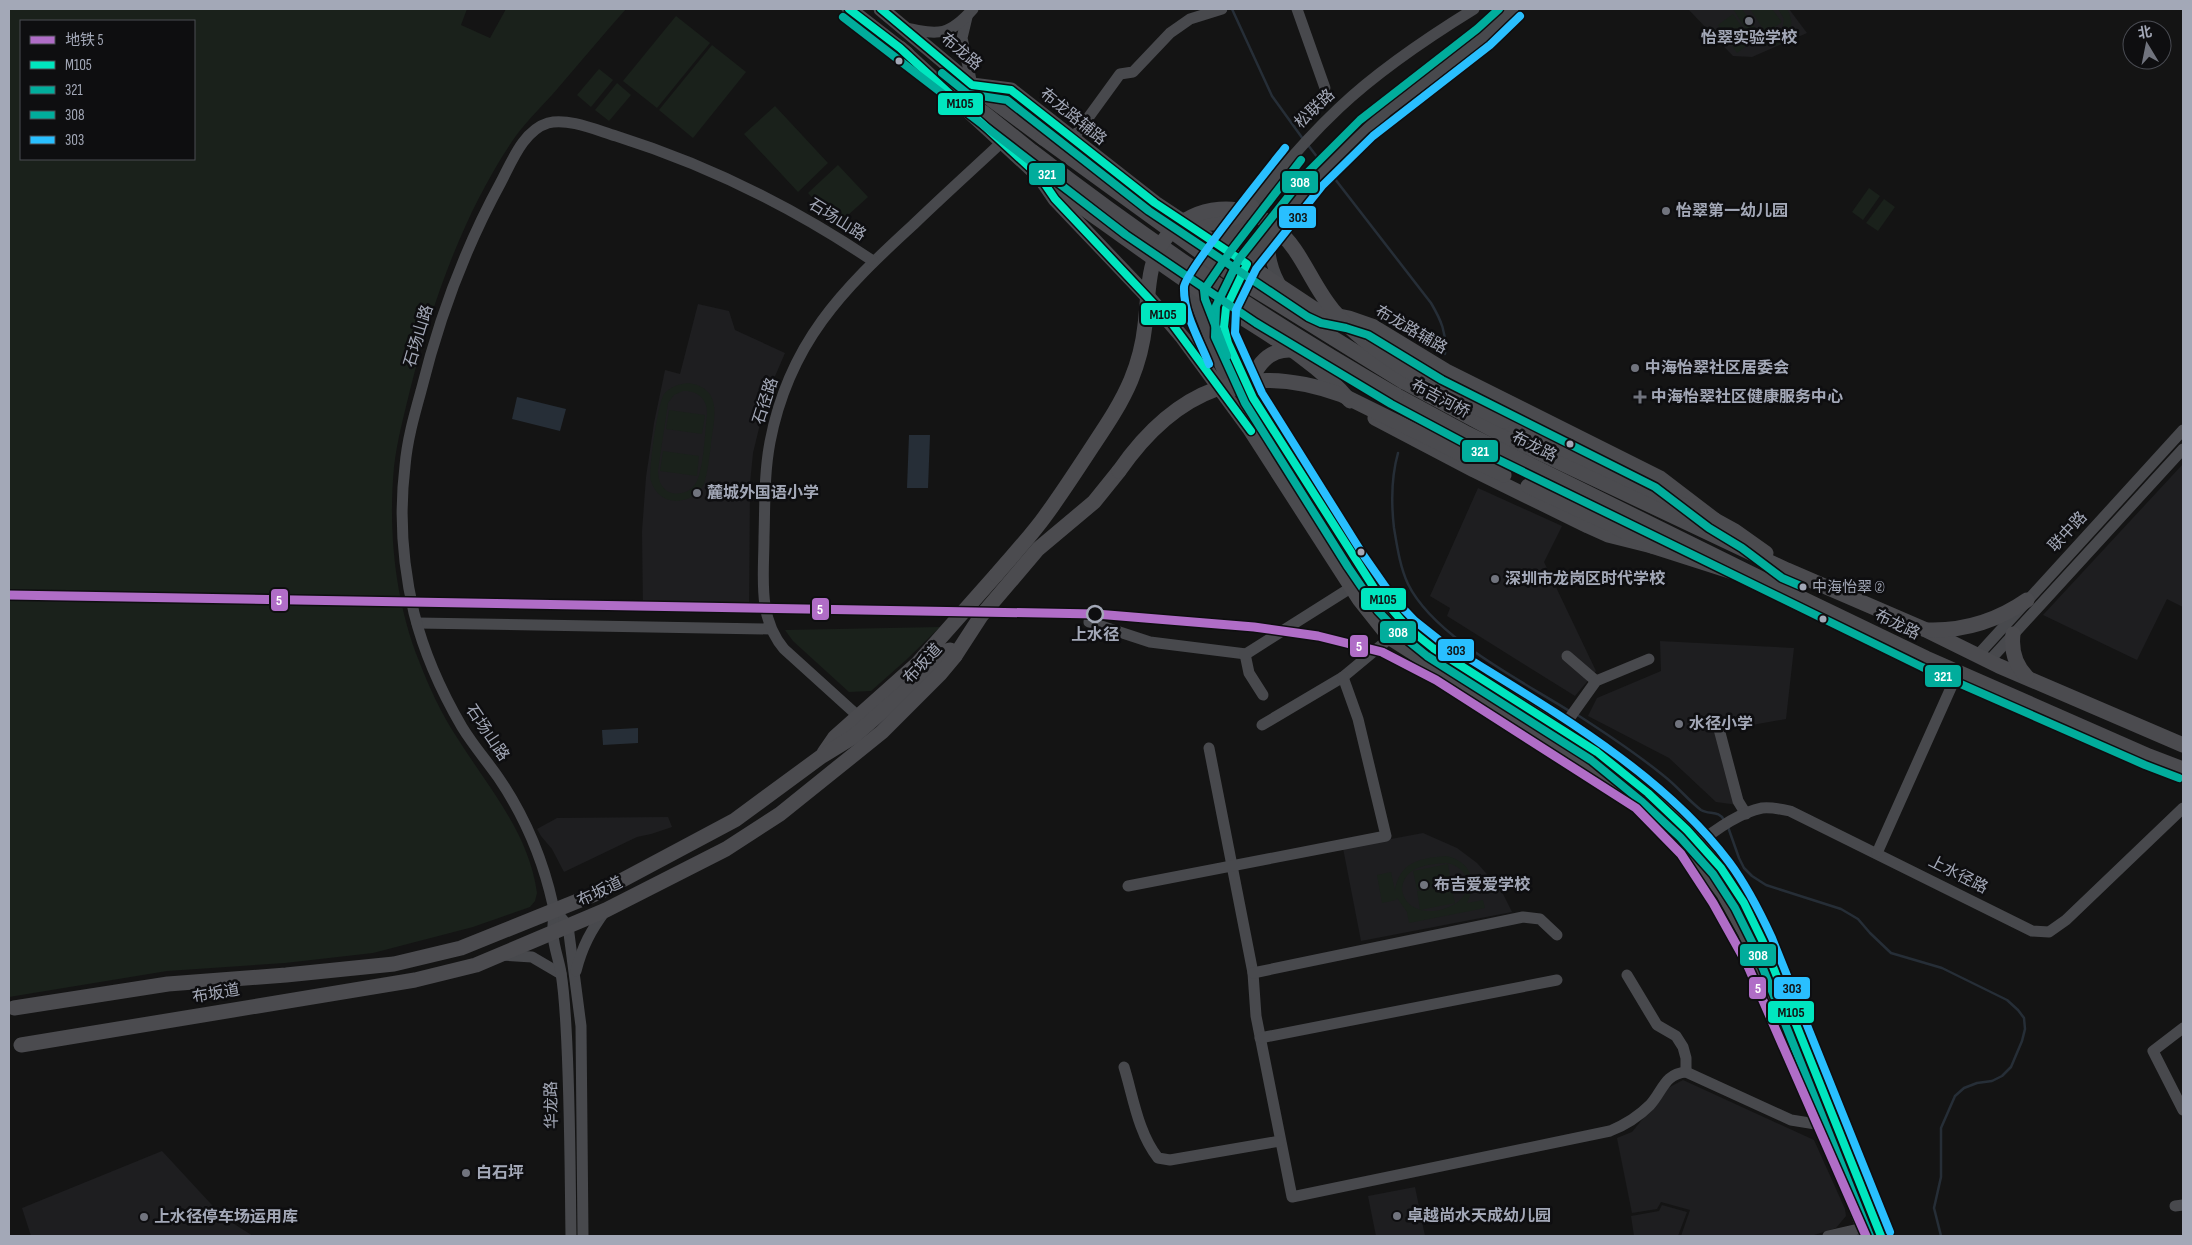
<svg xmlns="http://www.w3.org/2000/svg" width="2192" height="1245" font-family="'Sofia Sans Condensed','Noto Sans SC',sans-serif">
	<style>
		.built { fill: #1e1e20 }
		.green { fill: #1a211b; fill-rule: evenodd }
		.water { fill: #262e37 }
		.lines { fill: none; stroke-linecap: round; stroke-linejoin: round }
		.stream { stroke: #262e37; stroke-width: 2.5 }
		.minor { stroke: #48494d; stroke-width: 11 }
		.major { stroke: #4b4b4f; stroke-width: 15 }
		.major-bridge { stroke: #4b4b4f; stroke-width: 15 }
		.bus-1-casing { stroke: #0e0e10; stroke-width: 11 }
		.bus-2-casing { stroke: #0e0e10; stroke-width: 11 }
		.bus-3-casing { stroke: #0e0e10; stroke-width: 11 }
		.bus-4-casing { stroke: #0e0e10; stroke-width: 11 }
		.bus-1 { stroke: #00e6bf; stroke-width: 8 }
		.bus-2 { stroke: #01ad9c; stroke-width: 8 }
		.bus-3 { stroke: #01ad9c; stroke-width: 8 }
		.bus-4 { stroke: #29bfff; stroke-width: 8 }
		.metro-1-casing { stroke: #0e0e10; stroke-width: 12 }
		.metro-1 { stroke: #b06dc7; stroke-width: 9 }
		.poi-dot { fill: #71747e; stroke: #0e0e10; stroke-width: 2 }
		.bus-dot { fill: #a3a8b7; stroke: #0e0e10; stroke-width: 2 }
		.stop-dot { fill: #0e0e10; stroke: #a3a8b7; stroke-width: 2.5 }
		.labels { text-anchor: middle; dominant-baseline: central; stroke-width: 5; stroke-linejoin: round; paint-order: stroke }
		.bus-label { font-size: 15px; fill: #a3a8b7; stroke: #0e0e10; text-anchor: start }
		.poi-label { font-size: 16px; font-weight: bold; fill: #a3a8b7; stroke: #0e0e10; text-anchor: start }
		.street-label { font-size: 16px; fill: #a3a8b7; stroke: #0e0e10 }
		.stop-label { font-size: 16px; font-weight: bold; fill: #a3a8b7; stroke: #0e0e10 }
		.line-badge { stroke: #0e0e10; stroke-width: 2 }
		.badge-label { font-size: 14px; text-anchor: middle; font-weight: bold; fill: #fff }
		.pale-badge-label { font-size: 14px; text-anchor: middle; font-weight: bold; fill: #111 }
	</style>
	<rect width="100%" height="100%" fill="#141414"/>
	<g class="built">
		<path d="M1688,9H1789L1807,33L1752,57L1733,56Z"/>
		<path d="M698,304L729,311L735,330L785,353L767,395L753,453L750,483L749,614L643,612L642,531L646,477L654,423L665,370L680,374Z"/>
		<path d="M2183,464V607L2167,599L2137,660L2043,615Z"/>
		<path d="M1478,488L1562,526L1544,562L1596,671L1575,696L1447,616L1450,608L1430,596Z"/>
		<path d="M1660,641L1794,648L1786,719L1724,730L1745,806L1716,802L1669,758L1588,716L1597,698L1661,671Z"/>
		<path d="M668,817L672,827L651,834L637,837L564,872L552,849L541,836L537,829L557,818Z"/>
		<path d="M1423,833L1457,848L1477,863L1501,890L1512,912L1361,941L1343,848Z"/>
		<path d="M1683,1080L1814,1140L1845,1209L1846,1216L1836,1228L1811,1236H1681L1690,1210L1661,1202L1657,1209L1632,1213L1617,1138L1632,1132L1668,1088Z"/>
		<path d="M162,1151L223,1217L253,1236H31L22,1208Z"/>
		<path d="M1415,1187L1425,1236H1376L1368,1196Z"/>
		<path d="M1662,1205L1687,1212L1678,1236H1634L1631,1216L1659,1211Z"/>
	</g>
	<g class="green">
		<path d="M9,9H467L461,25L490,38L506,9H626C601,37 577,66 552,95C539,109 524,124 513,140C463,214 432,303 410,390C404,415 397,441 394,467C388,531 395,601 419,661C429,687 441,713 456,736C487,786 529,832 537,893L535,901L530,907L473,927L373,953L285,963L167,971L9,997ZM21,21H194V159H21Z"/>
		<path d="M1733,9H1742L1758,32L1768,38L1776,37L1782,31L1784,19L1778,9H1787C1800,29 1782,55 1759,43C1748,36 1740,19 1733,9Z"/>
		<path d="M1750,9H1772L1782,22L1766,33Z"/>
		<path d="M1733,14L1752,42L1737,53L1718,25Z"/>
		<path d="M676,16L710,43L657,108L623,81Z"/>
		<path d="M712,45L746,72L693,138L659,110Z"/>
		<path d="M599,69L613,80L591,107L577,95Z"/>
		<path d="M617,83L631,95L609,121L595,110Z"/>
		<path d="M775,106L828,163L798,192L744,134Z"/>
		<path d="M838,165L868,197L837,225L808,193Z"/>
		<path d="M1869,188L1880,196L1863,220L1852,212Z"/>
		<path d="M1884,199L1895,207L1878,231L1866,223Z"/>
		<path d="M688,383C724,388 714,419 711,445C709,458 708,471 704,484C692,506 659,508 651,481C648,471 658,403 664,394C670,387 679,384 688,383ZM683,391C697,390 708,399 707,414C705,432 704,465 697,481C692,492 678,497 667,491C660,486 658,478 658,470L668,403L674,395Z"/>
		<path d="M669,410L705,415L702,434L666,429Z"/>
		<path d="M663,451L699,456L697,476L660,471Z"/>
		<path d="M940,627L906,660L871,691L849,692L793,641L785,630Z"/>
		<path d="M1446,856C1471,861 1478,882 1467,903L1483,900L1485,908L1409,923L1407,912L1397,898L1396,900L1382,903L1377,875L1391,872L1395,891C1399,862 1420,858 1446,856ZM1446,863C1454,864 1461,868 1465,875C1481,908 1409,929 1402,890C1403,867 1427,864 1446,863Z"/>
		<path d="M1448,864L1451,883L1417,890L1413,871Z"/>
		<path d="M1451,885L1455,903L1420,910L1417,891Z"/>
	</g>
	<g class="water">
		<path d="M517,397L566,409L560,431L512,419Z"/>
		<path d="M909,435H930L928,488H907Z"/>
		<path d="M638,728V743L603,745L602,730Z"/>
	</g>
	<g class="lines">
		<g class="stream">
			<path d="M1232,9L1272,96L1303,139"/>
			<path d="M1308,145L1324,166"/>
			<path d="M1328,170L1431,303C1441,320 1447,333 1445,354"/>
			<path d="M1398,453C1391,478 1391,502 1394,528C1397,546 1400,567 1408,584C1434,637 1522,681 1571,712"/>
			<path d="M1576,714C1607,734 1636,753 1664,776C1677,786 1688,800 1701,810C1709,815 1719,810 1724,820"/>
			<path d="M1728,827L1739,858L1744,868L1752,876L1766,885L1841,909L1858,919L1870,933L1891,953L1942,968L2007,1000L2018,1010L2024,1018L2025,1029L2022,1041L2011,1067L2002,1076L1992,1081L1977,1083L1964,1088L1955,1096L1941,1128V1177L1934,1208L1941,1236"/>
		</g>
		<g class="minor">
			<path d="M1297,9L1325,88"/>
			<path d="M967,17L962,38L972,85"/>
			<path d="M905,28C940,35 949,36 973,9"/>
			<path d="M1072,140L1120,74L1133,72L1170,33L1190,19L1222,9"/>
			<path d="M1271,234C1267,252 1273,273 1283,288"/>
			<path d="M1247,264L1315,179L1344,150L1388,110L1484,37L1513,9"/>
			<path d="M1207,267C1246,211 1289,155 1339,108C1379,70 1427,38 1474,9"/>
			<path d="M1197,282L1193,292L1195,301L1231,393"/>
			<path d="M1090,615L1089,622L1150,642L1246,654L1352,587"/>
			<path d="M417,623L771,629"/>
			<path d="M1245,654L1249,673L1263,695"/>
			<path d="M1567,656L1596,681"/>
			<path d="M1977,656L2183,430"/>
			<path d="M1989,661L2183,449"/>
			<path d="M858,716L784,649C757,617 764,576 764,537C765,505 764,474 770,442C789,343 842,290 913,225C942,197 972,170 1002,142"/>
			<path d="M1262,725L1343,677L1390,638"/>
			<path d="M1719,729L1738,801L1746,814"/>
			<path d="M1561,730L1596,681L1649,659"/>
			<path d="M1209,748L1253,973L1256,1016L1292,1197L1610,1131C1625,1125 1639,1116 1650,1105C1663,1091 1664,1074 1686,1072L1791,1120L1828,1126"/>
			<path d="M1693,848C1712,832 1737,813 1762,808C1771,807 1781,809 1790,811L2032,931L2049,932L2066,920L2183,808"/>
			<path d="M1877,853L1958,672"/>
			<path d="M1128,886L1386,836L1358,719L1343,677"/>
			<path d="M554,909L568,926L581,1026L583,1236"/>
			<path d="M501,955L532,957L561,974"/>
			<path d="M576,971C582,947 591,930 606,910"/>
			<path d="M1253,973L1523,917L1540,919L1557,935"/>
			<path d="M1627,975L1657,1025L1676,1036L1683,1047L1686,1058V1072"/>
			<path d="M2183,1028L2153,1051L2183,1110"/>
			<path d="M1260,1038L1557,980"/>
			<path d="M1124,1067C1133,1096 1138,1133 1158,1158L1170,1160L1280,1141"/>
			<path d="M2175,1206L2183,1205"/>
			<path d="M571,1236C570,1167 570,1096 566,1027C565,1009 564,991 561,973C559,960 554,948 553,935C552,925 555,915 553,905C543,860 524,815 498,777C486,760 473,745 462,727C441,691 424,653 414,613C403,566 399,515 405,466C407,441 414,416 421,391C439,318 465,248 501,182C512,161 524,130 548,123C569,118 596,130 616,136C708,165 793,207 873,261"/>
			<path d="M1828,1236L1863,1228"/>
		</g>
		<g class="major">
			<path d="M849,9L907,54"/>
			<path d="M881,9L972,85L1043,138"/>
			<path d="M900,48L1040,177L1055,199L1150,299L1183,338L1249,428L1359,599L1390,638L1610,778L1663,822L1696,857L1724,894L1745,932L1867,1236"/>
			<path d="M972,85L1011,90L1155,203L1313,308L1324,313L1349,318L1372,326L1446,371L1660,478L1715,520"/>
			<path d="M983,112L1033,152"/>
			<path d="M1051,185C1105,223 1158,263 1213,299C1259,330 1313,357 1350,401"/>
			<path d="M1185,220C1210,227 1232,223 1252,207"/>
			<path d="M1247,264L1226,308L1224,327L1228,343L1253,398L1376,591L1408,628L1433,648L1597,752L1648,793L1687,830L1721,868L1744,903L1763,942L1881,1236"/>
			<path d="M1404,382L1506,437L1787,570L1926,630L1999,666L2183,745"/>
			<path d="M1252,394C1249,371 1267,349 1291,350"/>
			<path d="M1396,395L1468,434L1764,580L1926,658L2149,756L2183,769"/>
			<path d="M1375,418L1474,470L1588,526L1608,535L1652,546"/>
			<path d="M1504,421L1715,520L1735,531L1766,553"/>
			<path d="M1528,486L1612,525L1652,546L1730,571"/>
			<path d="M1928,630C1964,631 1997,621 2027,600"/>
			<path d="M2013,634C2011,651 2015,665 2027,677"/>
			<path d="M824,753L835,737L918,663L996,575"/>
			<path d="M14,1008L168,984L286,975L394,964L461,948L600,892L735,820L822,756L853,737L919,679L946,651L950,650L954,652L955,656"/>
			<path d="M21,1045L415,980L476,965L606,910L726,849L780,814L882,732L940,674L955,656L981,616L1038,549L1094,502L1119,471"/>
		</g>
		<g class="major-bridge">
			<path d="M1043,138L1236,278L1404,382"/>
			<path d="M1033,152C1149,242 1269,322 1396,395"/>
			<path d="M1119,471C1176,389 1246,360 1342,395L1504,475"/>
			<path d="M996,575C1013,555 1031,536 1046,515C1062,493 1077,470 1092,447C1106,426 1121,404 1131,380C1138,363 1143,344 1145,325C1149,295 1146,260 1168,235C1196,204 1242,200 1274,227C1301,248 1311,284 1333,310C1378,362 1443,390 1504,421"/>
		</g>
		<defs>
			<g id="bus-1">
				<path d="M849,9L900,48L1040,177L1055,199L1170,321L1251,431"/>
				<path d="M881,9L972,85L1011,90L1155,203L1247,264L1226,308L1224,327L1228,343L1253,398L1376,591L1408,628L1433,648L1597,752L1648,793L1687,830L1721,868L1744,903L1763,942L1881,1236"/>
			</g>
			<g id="bus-2">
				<path d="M843,17L1126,235L1256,323L1391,404L1464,443L1922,667L2145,765L2179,778"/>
				<path d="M942,73L968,94L1007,100L1149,211L1308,317L1321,323L1346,328L1368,335L1442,380L1655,487L1709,528L1742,548L1782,578L1803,587"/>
			</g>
			<g id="bus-3">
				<path d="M1499,9L1477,29L1360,120L1307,173L1239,259L1216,306L1215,337L1245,403L1348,567L1378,611L1401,635L1427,656L1591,760L1641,801L1680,837L1713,874L1735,908L1754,946L1870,1236"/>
				<path d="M1227,356L1205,299L1204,290L1230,252L1301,160"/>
			</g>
			<g id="bus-4">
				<path d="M1520,16L1490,45L1373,136L1322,186L1256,269L1236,310L1235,333L1262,393L1364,556L1394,599L1415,621L1439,640C1538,703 1658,767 1729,862C1747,886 1760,912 1772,938L1890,1232"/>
				<path d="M1209,364C1200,341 1183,313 1184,287C1185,272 1270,167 1285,148"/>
			</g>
		</defs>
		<use href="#bus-1" class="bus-1-casing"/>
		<use href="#bus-2" class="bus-2-casing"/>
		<use href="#bus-3" class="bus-3-casing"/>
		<use href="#bus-4" class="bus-4-casing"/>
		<use href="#bus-1" class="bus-1"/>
		<use href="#bus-2" class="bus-2"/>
		<use href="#bus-3" class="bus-3"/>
		<use href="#bus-4" class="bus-4"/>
		<defs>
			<path id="metro-1" d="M9,595L1096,614L1254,627L1318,636L1382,652L1436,680L1636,808L1681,854L1713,903L1747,964L1866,1236"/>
		</defs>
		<use href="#metro-1" class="metro-1-casing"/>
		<use href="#metro-1" class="metro-1"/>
	</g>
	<g class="poi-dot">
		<circle cx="1749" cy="21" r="5"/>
		<circle cx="1666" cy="211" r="5"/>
		<circle cx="1635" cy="368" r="5"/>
		<path d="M1637.5 389.5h5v5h5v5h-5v5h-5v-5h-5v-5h5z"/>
		<circle cx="697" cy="493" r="5"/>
		<circle cx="1495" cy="579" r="5"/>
		<circle cx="1679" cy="724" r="5"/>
		<circle cx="1424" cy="885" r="5"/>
		<circle cx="466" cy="1173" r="5"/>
		<circle cx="1397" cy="1216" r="5"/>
		<circle cx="144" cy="1217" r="5"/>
	</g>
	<g class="bus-dot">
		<circle cx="899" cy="61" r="4.5"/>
		<circle cx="1570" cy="444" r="4.5"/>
		<circle cx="1361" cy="552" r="4.5"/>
		<circle cx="1803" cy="587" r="4.5"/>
		<circle cx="1823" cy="619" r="4.5"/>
	</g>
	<circle class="stop-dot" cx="1095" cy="614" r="8"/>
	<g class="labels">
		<g class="bus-label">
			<text x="1812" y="587">中海怡翠 ②</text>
		</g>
		<g class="poi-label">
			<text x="1749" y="38" text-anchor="middle">怡翠实验学校</text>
			<text x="1676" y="211">怡翠第一幼儿园</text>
			<text x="1645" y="368">中海怡翠社区居委会</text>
			<text x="1651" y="397">中海怡翠社区健康服务中心</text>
			<text x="707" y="493">麓城外国语小学</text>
			<text x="1505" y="579">深圳市龙岗区时代学校</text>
			<text x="1689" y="724">水径小学</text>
			<text x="1434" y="885">布吉爱爱学校</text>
			<text x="476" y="1173">白石坪</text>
			<text x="1407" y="1216">卓越尚水天成幼儿园</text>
			<text x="154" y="1217">上水径停车场运用库</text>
		</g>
		<g class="street-label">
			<text transform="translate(961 52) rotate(40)">布龙路</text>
			<text transform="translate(1315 109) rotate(-44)">松联路</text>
			<text transform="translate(1073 117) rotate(39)">布龙路辅路</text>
			<text transform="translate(837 220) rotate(32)">石场山路</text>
			<text transform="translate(1411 330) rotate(30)">布龙路辅路</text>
			<text transform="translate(419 336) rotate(-73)">石场山路</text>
			<text transform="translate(1440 399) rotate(28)">布吉河桥</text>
			<text transform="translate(766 401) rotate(-72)">石径路</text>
			<text transform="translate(1534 447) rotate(26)">布龙路</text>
			<text transform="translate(2068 532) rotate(-47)">联中路</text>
			<text transform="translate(1897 625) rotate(26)">布龙路</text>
			<text transform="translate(923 664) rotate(-47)">布坂道</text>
			<text transform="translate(487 733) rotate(56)">石场山路</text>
			<text transform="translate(1958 875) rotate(27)">上水径路</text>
			<text transform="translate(600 892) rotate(-25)">布坂道</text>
			<text transform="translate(216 994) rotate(-10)">布坂道</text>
			<text transform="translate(552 1105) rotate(-91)">华龙路</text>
		</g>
		<g class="stop-label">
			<text x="1095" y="635">上水径</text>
		</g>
	</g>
	<g class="line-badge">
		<rect x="937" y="92" width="47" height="24" rx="5" fill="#00e6bf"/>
		<rect x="1028" y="162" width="38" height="24" rx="5" fill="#01ad9c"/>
		<rect x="1281" y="170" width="38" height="24" rx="5" fill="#01ad9c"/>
		<rect x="1278" y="205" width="39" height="24" rx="5" fill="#29bfff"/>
		<rect x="1140" y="302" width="47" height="24" rx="5" fill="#00e6bf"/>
		<rect x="1461" y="439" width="38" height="24" rx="5" fill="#01ad9c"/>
		<rect x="1360" y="587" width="47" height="24" rx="5" fill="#00e6bf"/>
		<rect x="270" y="588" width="19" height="24" rx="5" fill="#b06dc7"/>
		<rect x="811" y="597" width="19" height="24" rx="5" fill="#b06dc7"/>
		<rect x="1379" y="620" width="38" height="24" rx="5" fill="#01ad9c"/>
		<rect x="1349" y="634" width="20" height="24" rx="5" fill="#b06dc7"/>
		<rect x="1437" y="638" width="38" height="24" rx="5" fill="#29bfff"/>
		<rect x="1924" y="664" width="38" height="24" rx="5" fill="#01ad9c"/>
		<rect x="1739" y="943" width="38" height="24" rx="5" fill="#01ad9c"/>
		<rect x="1773" y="976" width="38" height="24" rx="5" fill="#29bfff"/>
		<rect x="1748" y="976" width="19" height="24" rx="5" fill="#b06dc7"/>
		<rect x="1767" y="1000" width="48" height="24" rx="5" fill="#00e6bf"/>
	</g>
	<g class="badge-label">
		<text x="1047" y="179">321</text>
		<text x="1300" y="187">308</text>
		<text x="1480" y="456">321</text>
		<text x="279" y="605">5</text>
		<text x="820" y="614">5</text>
		<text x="1398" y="637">308</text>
		<text x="1359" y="651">5</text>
		<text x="1943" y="681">321</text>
		<text x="1758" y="960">308</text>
		<text x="1758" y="993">5</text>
	</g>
	<g class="pale-badge-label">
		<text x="960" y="108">M105</text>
		<text x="1298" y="222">303</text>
		<text x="1163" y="319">M105</text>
		<text x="1383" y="604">M105</text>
		<text x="1456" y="655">303</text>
		<text x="1792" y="993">303</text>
		<text x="1791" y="1017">M105</text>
	</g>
	<rect width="2192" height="1245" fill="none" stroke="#a3a8b7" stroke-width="20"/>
	<rect x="20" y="20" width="175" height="140" fill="#0e0e10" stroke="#4a4c53"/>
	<rect x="30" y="36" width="25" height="8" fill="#b06dc7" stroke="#4a4c53"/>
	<text x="65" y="45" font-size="15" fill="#a3a8b7">地铁 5</text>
	<rect x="30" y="61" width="25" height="8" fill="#00e6bf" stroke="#4a4c53"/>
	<text x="65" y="70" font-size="15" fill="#a3a8b7">M105</text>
	<rect x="30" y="86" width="25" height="8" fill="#01ad9c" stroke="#4a4c53"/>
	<text x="65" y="95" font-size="15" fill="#a3a8b7">321</text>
	<rect x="30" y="111" width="25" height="8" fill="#01ad9c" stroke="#4a4c53"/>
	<text x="65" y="120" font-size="15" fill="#a3a8b7">308</text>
	<rect x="30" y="136" width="25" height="8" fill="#29bfff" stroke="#4a4c53"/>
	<text x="65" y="145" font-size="15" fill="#a3a8b7">303</text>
	<g transform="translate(2147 45) rotate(350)"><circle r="24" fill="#0e0e10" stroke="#4a4c53"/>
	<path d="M0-4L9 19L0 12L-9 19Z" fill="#71747e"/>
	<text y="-8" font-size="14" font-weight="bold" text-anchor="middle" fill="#a3a8b7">北</text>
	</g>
</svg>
